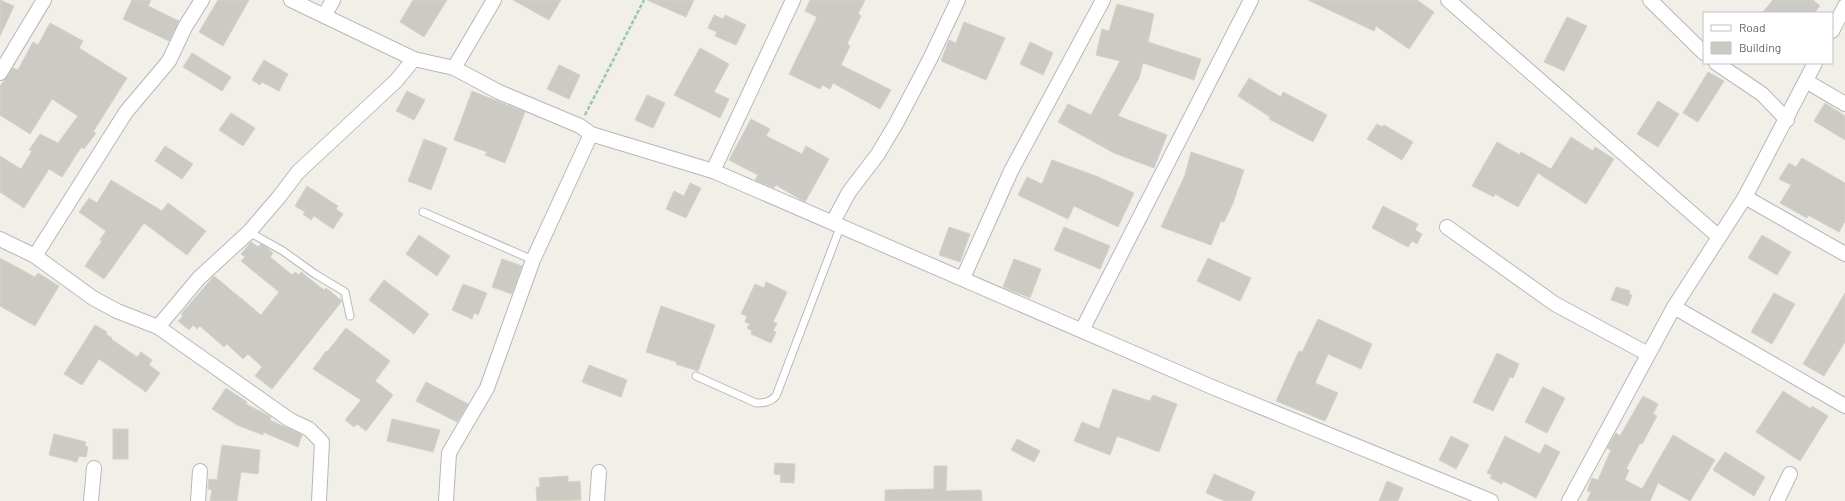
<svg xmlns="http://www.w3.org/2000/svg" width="1845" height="501" font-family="Barlow,sans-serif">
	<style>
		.building { fill: #cccac5; stroke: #d6d1c6 }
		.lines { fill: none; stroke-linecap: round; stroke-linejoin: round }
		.service-casing { stroke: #b5b8bc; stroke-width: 9 }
		.minor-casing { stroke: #b5b8bc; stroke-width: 16 }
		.path { stroke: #9cc7a9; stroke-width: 2.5; stroke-dasharray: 4 2; stroke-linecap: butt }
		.service { stroke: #fff; stroke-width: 7 }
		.minor { stroke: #fff; stroke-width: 14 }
	</style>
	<rect width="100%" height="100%" fill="#f1efe8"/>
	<g class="building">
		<path d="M0,0L14,6L0,36Z"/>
		<path d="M132,0H151L148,6L179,21L169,41L123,19Z"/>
		<path d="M218,0H249L223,46L199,32Z"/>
		<path d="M413,0H447L424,37L400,22Z"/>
		<path d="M513,0H561L549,20Z"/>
		<path d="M647,0H694L686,17Z"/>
		<path d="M810,0H865L858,14L861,16L847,44L850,46L841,65L891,90L880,109L833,83L830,89L822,85L820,89L789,74L817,17L805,11Z"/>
		<path d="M1308,0H1417L1434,12L1409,49L1376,26L1374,31Z"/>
		<path d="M1773,0H1813L1820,6L1814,13H1762Z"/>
		<path d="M1117,4L1154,14L1148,42L1201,59L1194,80L1143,63L1139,78L1118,116L1167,135L1154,168L1114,153L1058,122L1068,104L1091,115L1120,61L1096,55L1102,29L1109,31Z"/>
		<path d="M714,15L723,19L725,15L746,25L736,45L715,36L717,32L708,28Z"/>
		<path d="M1567,17L1587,26L1564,71L1544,62Z"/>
		<path d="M964,22L1005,38L986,80L941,61L949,40L956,43Z"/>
		<path d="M50,23L83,41L79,48L127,78L93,132L96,133L84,149L82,147L78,152L62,177L49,169L24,208L0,192V156L21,169L32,151L29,150L40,134L58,143L78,116L52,99L30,134L0,115V86L13,68L18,70L33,42L38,45Z"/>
		<path d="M1030,42L1053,53L1043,75L1020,64Z"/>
		<path d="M700,48L729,64L714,92L729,99L720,118L674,95Z"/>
		<path d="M192,53L231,77L222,91L183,67Z"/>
		<path d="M264,60L288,74L279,91L262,82L260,85L252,80Z"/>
		<path d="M559,65L580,75L569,99L547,89Z"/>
		<path d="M1708,72L1724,81L1698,122L1683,113Z"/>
		<path d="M1249,78L1281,97L1283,92L1327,115L1313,142L1269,119L1270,117L1238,96Z"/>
		<path d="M407,91L425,100L414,120L396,111Z"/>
		<path d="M472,91L525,112L505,163L485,155L487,152L454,140Z"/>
		<path d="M647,95L665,103L653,128L635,120Z"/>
		<path d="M1658,101L1679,114L1658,147L1637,134Z"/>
		<path d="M1825,103L1845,116V140L1814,121Z"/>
		<path d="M231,113L255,128L243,146L219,130Z"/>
		<path d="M751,119L770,129L766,136L802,154L806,146L829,159L805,202L776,185L774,188L755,180L758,175L729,160Z"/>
		<path d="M1377,124L1382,127L1384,125L1413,142L1402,160L1367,139Z"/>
		<path d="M1571,137L1593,151L1595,147L1614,159L1586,204L1538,173L1518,207L1495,194L1494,197L1472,186L1497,142L1520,155L1521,152L1551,169Z"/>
		<path d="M424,139L447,148L431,190L408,181Z"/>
		<path d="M165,146L193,164L182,179L155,161Z"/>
		<path d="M1191,152L1244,170L1233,203L1224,222L1221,221L1211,245L1161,227L1185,175Z"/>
		<path d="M1802,158L1845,183V221L1839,232L1808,215L1807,218L1780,203L1791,185L1779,179L1789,163L1796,167Z"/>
		<path d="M1052,160L1096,176L1134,193L1118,227L1074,206L1068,219L1018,195L1027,177L1042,184Z"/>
		<path d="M111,180L162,211L168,203L206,231L187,255L144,223L104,279L85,266L102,241L100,240L106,231L79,212L89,198L97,203Z"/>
		<path d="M690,183L701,188L686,218L666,209L674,191L684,196Z"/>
		<path d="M307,186L338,206L336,209L343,214L333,229L314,216L311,220L303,214L305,212L295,206Z"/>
		<path d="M1383,206L1418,224L1415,230L1422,234L1417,244L1412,241L1408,247L1372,228Z"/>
		<path d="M949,227L970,234L960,262L939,255Z"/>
		<path d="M1064,227L1110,246L1100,269L1054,250Z"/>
		<path d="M419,235L450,256L437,276L406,254Z"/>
		<path d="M1762,235L1791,252L1777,275L1748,258Z"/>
		<path d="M251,242L258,247L261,244L266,247L273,253L270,257L292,275L295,272L299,275L301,272L324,290L326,288L342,301L272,389L255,376L262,367L248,354L243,359L227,344L224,347L200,326L197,329L193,325L189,330L178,321L183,316L181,314L214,276L261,315L279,292L241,261L245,257L241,254Z"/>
		<path d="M0,258L35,277L38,273L59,286L35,326L0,306Z"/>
		<path d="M1208,258L1251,278L1240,301L1197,281Z"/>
		<path d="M502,259L522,266L512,294L492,287Z"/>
		<path d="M1014,259L1041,269L1030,298L1003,287Z"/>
		<path d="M384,280L429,314L414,334L369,300Z"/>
		<path d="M766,282L787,292L773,322L777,323L773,331L776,332L771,343L751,334L752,331L747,328L750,324L745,322L747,316L741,314L755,284L764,288Z"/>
		<path d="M463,284L487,293L478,315L474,313L472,319L452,310Z"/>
		<path d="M1616,287L1630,291L1629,294L1632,295L1628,306L1611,300Z"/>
		<path d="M1774,293L1795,304L1772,344L1751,332Z"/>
		<path d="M1845,293V342L1824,376L1803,364Z"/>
		<path d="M661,306L715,325L698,371L676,364L677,362L646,352Z"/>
		<path d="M1318,319L1372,344L1361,369L1328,354L1315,383L1338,393L1325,421L1276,401L1299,351L1302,352Z"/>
		<path d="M95,325L107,332L106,334L112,338L111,339L137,357L141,352L152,360L149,365L160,373L146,392L99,359L82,385L64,374Z"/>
		<path d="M346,328L390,361L375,381L393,395L366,431L357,424L354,427L345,420L361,400L313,369L326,351L327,352Z"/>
		<path d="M1497,353L1519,364L1513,378L1510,377L1493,411L1473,402Z"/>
		<path d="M589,365L627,380L621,397L582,382Z"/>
		<path d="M426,382L468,404L457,422L416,401Z"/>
		<path d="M1543,387L1565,398L1547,433L1525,422Z"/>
		<path d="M226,388L247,402L246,404L271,417L270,420L302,435L298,447L263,432V435L237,425L212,409Z"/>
		<path d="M1113,389L1150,401L1153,395L1177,404L1159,452L1117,436L1110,455L1074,441L1082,422L1099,429Z"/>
		<path d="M1783,391L1811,409L1812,406L1828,416L1800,461L1756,432Z"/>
		<path d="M1643,396L1658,404L1653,414L1657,416L1642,444L1640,443L1632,458L1626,469L1629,470L1625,480L1642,489L1673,435L1715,460L1690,501L1658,483L1650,501H1587L1591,492L1587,491L1592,478L1598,480L1611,450L1607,448L1616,433L1620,436Z"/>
		<path d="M392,419L440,430L433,452L387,441Z"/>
		<rect x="113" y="429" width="15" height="30"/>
		<path d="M54,434L86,442L85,446L88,447L86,457L79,456L77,462L49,455Z"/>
		<path d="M1451,436L1469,445L1456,469L1439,460Z"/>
		<path d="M1505,436L1540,454L1545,444L1560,452L1536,498L1503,481L1502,484L1490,478L1492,475L1487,473Z"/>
		<path d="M1017,439L1040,451L1034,462L1011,450Z"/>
		<path d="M222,445L260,450L258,474L241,472L237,501H210L212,490L208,489L209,479L217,480Z"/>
		<path d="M1725,452L1765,477L1754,496L1713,470Z"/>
		<path d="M775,463L795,464L794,483L780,482L781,475L774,474Z"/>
		<path d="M934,466H947L946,491L981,490L982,501H885V490L934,489Z"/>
		<path d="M1214,474L1255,492L1251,501H1225L1206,493Z"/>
		<path d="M568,476V482L580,481L581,500L537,501L536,487H540L539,478Z"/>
		<path d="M1387,481L1403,488L1398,501H1379Z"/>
	</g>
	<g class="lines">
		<defs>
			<g id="service">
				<path d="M423,212L533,260"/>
				<path d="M249,232L283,251L315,274L345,292L350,316"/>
				<path d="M696,376L756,403C765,403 770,402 776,396L841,225"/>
			</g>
			<g id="minor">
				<path d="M291,0L414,59L454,68L499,92L580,126L591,134L713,171L1212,387L1491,501"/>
				<path d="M1448,0L1719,237"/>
				<path d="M1650,0L1704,53"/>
				<path d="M324,16L333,0"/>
				<path d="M1832,31L1845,6"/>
				<path d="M1716,63L1762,94L1787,120"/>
				<path d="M454,68L494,0"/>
				<path d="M0,73L44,0"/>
				<path d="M1806,81L1845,104"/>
				<path d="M713,171L793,0"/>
				<path d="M1745,197L1845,254"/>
				<path d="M833,222L849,192L878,154L897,122L930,59L958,0"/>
				<path d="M1447,227L1555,304L1648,354"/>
				<path d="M0,239L35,256L93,298L117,311L158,327L290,420L309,429L322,442L319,501"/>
				<path d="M35,256L126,112L169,61L185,27L202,0"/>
				<path d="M963,278L1011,171L1103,0"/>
				<path d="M1674,307L1845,406"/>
				<path d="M158,327L199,278L249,232L279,197L298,172L396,81L414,59"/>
				<path d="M1082,330L1251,0"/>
				<path d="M91,501L94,468"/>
				<path d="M198,501L200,471"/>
				<path d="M446,501L449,453L487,388L533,260L591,134"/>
				<path d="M597,501L599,472"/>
				<path d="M1569,501L1674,307L1745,197L1815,63"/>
				<path d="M1777,501L1790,474"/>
			</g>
		</defs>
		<use href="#service" class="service-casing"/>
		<use href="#minor" class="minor-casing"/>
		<path class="path" d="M585,115L644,0"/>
		<use href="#service" class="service"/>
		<use href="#minor" class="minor"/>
	</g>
	<rect x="1703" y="12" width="130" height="52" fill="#ffffff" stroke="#bfc1c3"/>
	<rect x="1711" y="25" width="20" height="6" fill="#ffffff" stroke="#bfc1c3"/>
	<text x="1739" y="32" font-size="12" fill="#5f6368">Road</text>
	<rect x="1711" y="42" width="20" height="12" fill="#cccac5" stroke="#bfc1c3"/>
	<text x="1739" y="52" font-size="12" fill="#5f6368">Building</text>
</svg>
